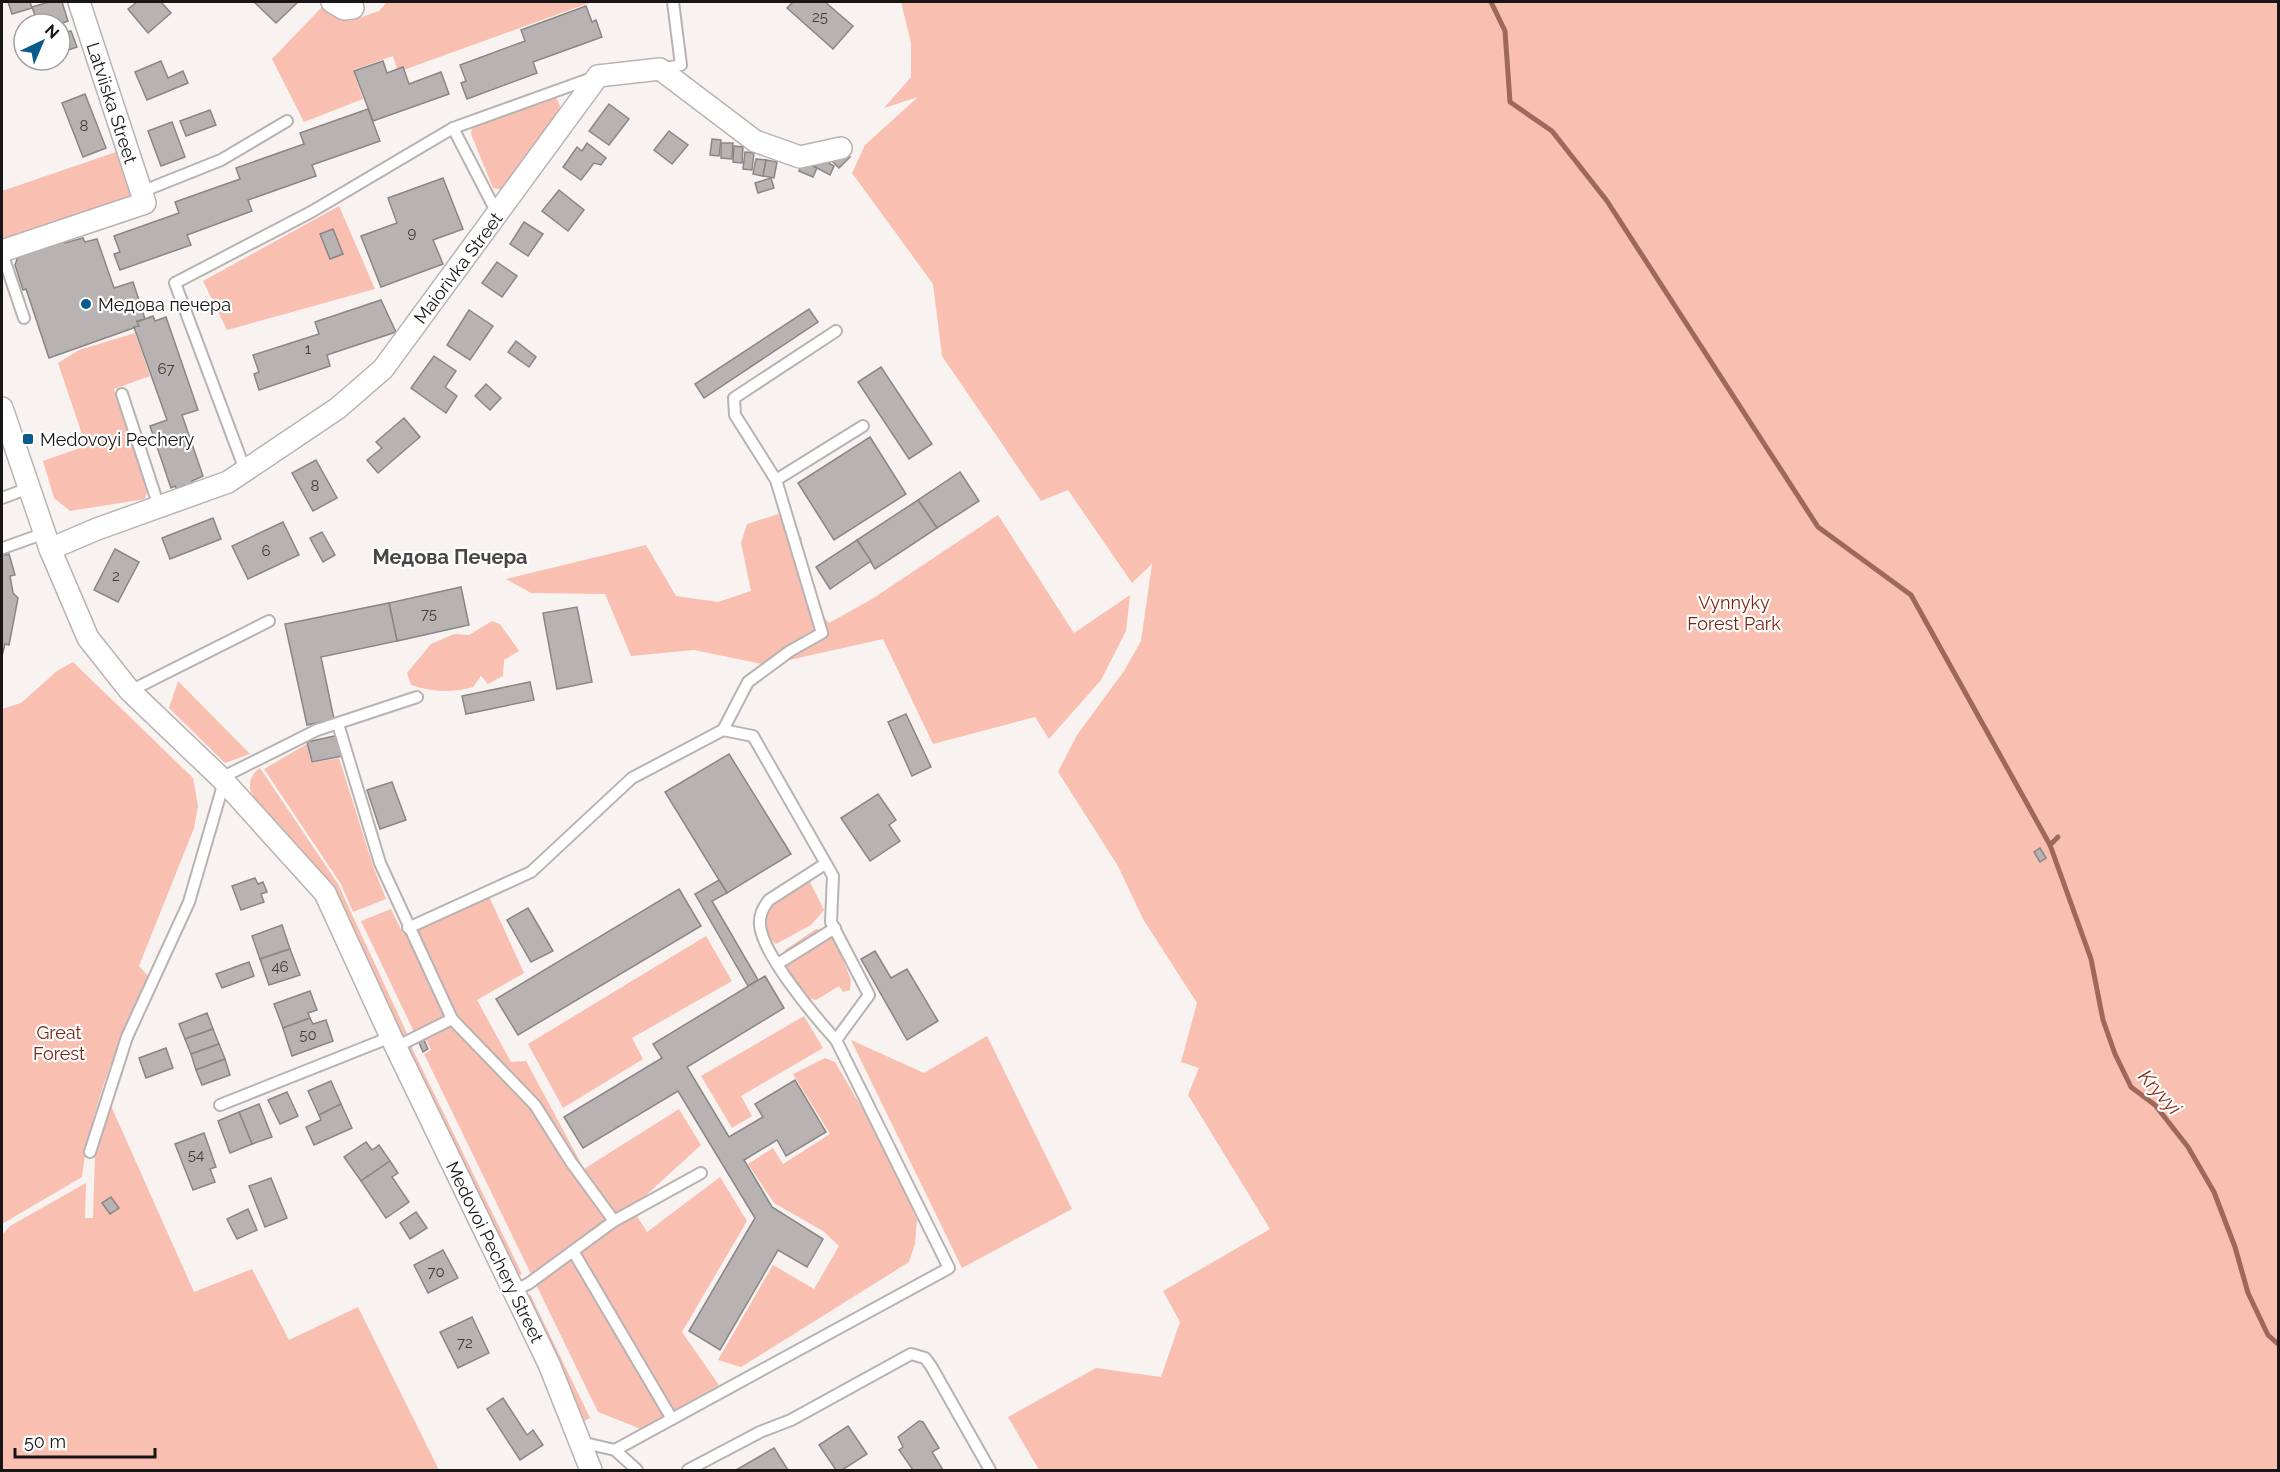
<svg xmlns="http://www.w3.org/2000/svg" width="2280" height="1472" font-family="Raleway,sans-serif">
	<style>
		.green { fill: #f9bfb1 }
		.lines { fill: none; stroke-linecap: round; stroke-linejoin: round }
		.stream { stroke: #9e685b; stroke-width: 5 }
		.building { fill: #b8b3b2; stroke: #8a8685; stroke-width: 1.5 }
		.service-casing { stroke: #b8b3b2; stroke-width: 14 }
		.minor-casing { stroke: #b8b3b2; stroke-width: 24 }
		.service { stroke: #fff; stroke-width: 10 }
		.minor { stroke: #fff; stroke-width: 21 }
		.poi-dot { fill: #085b8d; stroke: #fff; stroke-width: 2 }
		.labels { text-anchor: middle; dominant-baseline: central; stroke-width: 4.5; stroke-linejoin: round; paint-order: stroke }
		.number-label { font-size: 15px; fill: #3f3c3c }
		.street-label { font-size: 18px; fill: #171515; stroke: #fff }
		.poi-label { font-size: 18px; fill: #171515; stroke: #fff; text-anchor: start }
		.park-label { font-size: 18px; fill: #7d220e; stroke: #fff }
		.neighbourhood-label { font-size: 20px; font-weight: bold; fill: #494544; stroke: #fff }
		.water-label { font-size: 20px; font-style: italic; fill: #8a2f1b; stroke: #fff }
	</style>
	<rect width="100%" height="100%" fill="#f8f3f1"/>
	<g class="green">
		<path d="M387,2H588L589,3L398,72L393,56L353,70L363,99L304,122L272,59L321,8L350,21L379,11Z"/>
		<path d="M901,2H2278V1470H1039L1008,1417L1096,1368L1161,1377L1180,1322L1163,1291L1270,1229L1188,1095L1199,1068L1181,1062L1197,1003L1143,919L1118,866L1058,772L1077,735L1124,671L1141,641L1152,564L1132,583L1068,490L1041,501L942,356L933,284L852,173L865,145L918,97L884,108L911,77V43Z"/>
		<path d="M557,98L562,112L504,190L493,188L471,134L472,127Z"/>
		<path d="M119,151L135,197L2,242V191Z"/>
		<path d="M339,206L375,289L227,330L203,281Z"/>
		<path d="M135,333L150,376L114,389L147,492L145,499L70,511L54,498L43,461L86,446L58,363L79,350Z"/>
		<path d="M778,514L802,538L803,592L829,623L872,599L998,515L1074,633L1130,595L1126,631L1101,680L1049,739L1035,717L933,744L883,639L767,665L694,650L631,656L605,594L531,593L506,579L646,545L676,596L718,602L751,591L741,543L747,524Z"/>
		<path d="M492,621L500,624L519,651L504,660L503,676L488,684L481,676L473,687C452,693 432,692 411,685L407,673L431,644L454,634L469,635Z"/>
		<path d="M73,662L193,778L198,806L194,828L139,966L148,976C120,1037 90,1109 82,1177L2,1224V709L21,703L57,671Z"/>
		<path d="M178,681L250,754L225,763L169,708Z"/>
		<path d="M307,744L311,763L339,758L373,866L386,899L353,912L341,884L264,769Z"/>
		<path d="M260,768L338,884L410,1040L397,1035L332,891L253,797C247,785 250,775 260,768Z"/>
		<path d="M801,875L809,880L824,910L811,925L776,944L765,936C762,903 767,886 801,875Z"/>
		<path d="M488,894L524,973L477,1000L511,1062L526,1061L584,1169L679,1109L701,1145L632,1208L647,1232L720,1177L747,1221L682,1332L719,1385L641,1429L598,1412L424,1054L431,1050L422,1032L415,1034L361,921L391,909L403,934Z"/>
		<path d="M816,929L831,931L851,980L850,990L843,992L839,986L816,1000L807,998L783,961L785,950Z"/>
		<path d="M706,936L732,981L632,1038L643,1059L563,1108L528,1044Z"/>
		<path d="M804,1016L823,1048L741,1096L752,1116L732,1128L701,1076Z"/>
		<path d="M987,1036L1072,1209L962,1268L851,1040L924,1073Z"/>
		<path d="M409,1042L522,1274L511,1279L398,1048Z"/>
		<path d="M825,1058L835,1062L880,1139L917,1220L915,1244L909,1262L741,1367L718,1360L773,1265L814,1289L839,1246L823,1231L774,1203L748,1164L773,1148L783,1164L830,1134L793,1074Z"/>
		<path d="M111,1106L194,1292L252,1269L289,1340L358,1307L439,1470H2V1235L10,1226L86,1183L85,1218H93L95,1154Z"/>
		<path d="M530,1294L590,1418L581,1423L521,1298Z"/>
	</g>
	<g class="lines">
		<g class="stream">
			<path d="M1491,2L1505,31L1510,102L1552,131L1607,201L1818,527L1911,595L2050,845L2091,959L2103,1020L2115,1054L2131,1087L2155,1105L2188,1147L2214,1192L2235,1247L2248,1293L2268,1335L2278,1344"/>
			<path d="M2050,845L2058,837"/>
		</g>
	</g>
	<g class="building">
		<path d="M8,2H30L32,8L12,14Z"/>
		<path d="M49,2H62L68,21L60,24H38L32,7Z"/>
		<path d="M137,2H161L171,13L148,33L128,9Z"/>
		<path d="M254,2H298L276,23Z"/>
		<path d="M793,2H825L853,26L833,49L787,8Z"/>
		<path d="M586,6L592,22L596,20L602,37L533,62L537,73L467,99L461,83L466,81L460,65L525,41L521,30Z"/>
		<path d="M71,31L77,47L60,53V34Z"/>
		<path d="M161,61L168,78L183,71L188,83L147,100L135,72Z"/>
		<path d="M383,61L387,73L403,67L409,84L441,72L449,94L373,121L354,71Z"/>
		<path d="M85,94L106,148L83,157L62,103Z"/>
		<path d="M609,104L629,119L609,145L589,131Z"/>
		<path d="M368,109L380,141L312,165L316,176L248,200L252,211L187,235L191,245L120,270L114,254L120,252L114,236L179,213L175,202L240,179L236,168L304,144L300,133Z"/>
		<path d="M210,110L216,125L186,136L180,121Z"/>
		<path d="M172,122L185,157L161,166L148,131Z"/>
		<path d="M669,131L688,145L672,164L654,150Z"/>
		<path d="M712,139L721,140L719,156L710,155Z"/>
		<path d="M587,143L606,158L601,165L594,163L581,180L563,167L577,147L582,151Z"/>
		<path d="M721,143H733L732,159L721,158Z"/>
		<path d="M734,146L743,147L742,163L733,162Z"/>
		<path d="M843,150L850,157L839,168L832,161Z"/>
		<path d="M745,152L754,153L752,170L743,169Z"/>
		<path d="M820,158L834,166L830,175L815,167Z"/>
		<path d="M756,159L766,160L763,176L753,174Z"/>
		<path d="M766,160L777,162L774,178L763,176Z"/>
		<path d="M803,162L817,168L813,177L799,171Z"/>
		<path d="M443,178L463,229L433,240L443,264L381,287L361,236L397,223L388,198Z"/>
		<path d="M771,178L774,188L758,193L755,183Z"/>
		<path d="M559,190L584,210L568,231L542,211Z"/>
		<path d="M524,222L543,234L528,256L510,244Z"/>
		<path d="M333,229L343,254L330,259L320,234Z"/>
		<path d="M83,238L85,242L97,239L114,288L133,282L145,319L137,321L139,326L49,358L26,289L23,290L15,265L18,256L63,240L65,243Z"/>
		<path d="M497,262L517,276L502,297L482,283Z"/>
		<path d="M381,300L396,332L327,355L330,366L259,390L254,374L259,372L253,355L319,334L315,322Z"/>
		<path d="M809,309L818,322L704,398L695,384Z"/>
		<path d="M469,310L493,326L470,360L447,345Z"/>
		<path d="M153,316L155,321L166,317L198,410L182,415L203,476L192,481L193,486L178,491L175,486L171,488L150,426L167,420L134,327L139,326L137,322Z"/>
		<path d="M516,341L536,357L529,367L508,352Z"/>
		<path d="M434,356L456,371L445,387L457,396L446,413L411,388Z"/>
		<path d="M881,367L932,444L909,459L858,382Z"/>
		<path d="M486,384L501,398L490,410L475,396Z"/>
		<path d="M404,418L420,437L378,473L367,460L382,448L376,442Z"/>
		<path d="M870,437L906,494L834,540L798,483Z"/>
		<path d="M316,460L337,498L313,511L292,473Z"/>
		<path d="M960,472L979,501L937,528L918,500Z"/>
		<path d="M918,500L937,528L875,569L857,540Z"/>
		<path d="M213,518L221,539L170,559L162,538Z"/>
		<path d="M283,522L299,555L248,579L232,546Z"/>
		<path d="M322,532L335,555L323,562L310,538Z"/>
		<path d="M857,540L871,561L830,589L816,567Z"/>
		<path d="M2,543L5,555L9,554L15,575L10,576L13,593L18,598L9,645L5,644L2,656Z"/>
		<path d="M115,549L139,562L118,602L94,590Z"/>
		<path d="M461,587L469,625L397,641L389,603Z"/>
		<path d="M389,603L397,641L321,657L334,719L307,725L285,624Z"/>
		<path d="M577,607L592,682L557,689L543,613Z"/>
		<path d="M530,682L534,700L466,714L462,696Z"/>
		<path d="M906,714L931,767L912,776L888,722Z"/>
		<path d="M339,735L343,756L312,762L307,742Z"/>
		<path d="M729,754L791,854L727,893L665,792Z"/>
		<path d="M392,782L406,820L380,829L367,790Z"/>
		<path d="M878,794L896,820L889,825L900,841L870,861L841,818Z"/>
		<path d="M2040,848L2046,858L2040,862L2034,852Z"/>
		<path d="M255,878L258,884L263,882L267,892L261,894L264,902L241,910L232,886Z"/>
		<path d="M719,880L727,893L712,901L758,980L748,986L695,894Z"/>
		<path d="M679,889L701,926L518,1035L496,999Z"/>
		<path d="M528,908L553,951L531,962L507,920Z"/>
		<path d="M282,925L290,949L260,959L252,936Z"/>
		<path d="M290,949L300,975L269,985L260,959Z"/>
		<path d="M875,951L891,978L907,969L938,1021L907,1040L861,959Z"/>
		<path d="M249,962L254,976L222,988L216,974Z"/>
		<path d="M765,976L784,1008L687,1067L729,1137L763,1117L755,1104L795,1080L826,1132L786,1156L777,1140L744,1160L772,1207L823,1239L807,1267L778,1250L720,1350L689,1331L755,1218L678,1091L583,1148L564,1117L662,1058L653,1044Z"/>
		<path d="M310,991L317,1010L308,1013L310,1018L283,1028L274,1004Z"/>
		<path d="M207,1013L213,1029L185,1039L179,1024Z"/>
		<path d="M310,1018L313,1024L326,1020L333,1041L292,1056L283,1028Z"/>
		<path d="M213,1029L219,1044L191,1054L185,1039Z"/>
		<path d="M422,1036L428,1049L423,1052L417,1038Z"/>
		<path d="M219,1044L225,1059L196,1070L191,1054Z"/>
		<path d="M166,1048L173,1068L146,1078L139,1058Z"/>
		<path d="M225,1059L230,1075L202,1085L196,1070Z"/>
		<path d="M331,1081L341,1104L319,1115L308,1091Z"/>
		<path d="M287,1092L298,1116L280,1124L268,1100Z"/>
		<path d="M259,1104L272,1137L252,1144L239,1112Z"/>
		<path d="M341,1104L352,1128L314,1145L306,1127L321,1120L319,1115Z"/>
		<path d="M239,1112L252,1144L230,1153L218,1121Z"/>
		<path d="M204,1133L216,1167L210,1169L215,1182L193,1190L175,1144Z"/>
		<path d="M366,1142L372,1150L379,1145L390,1161L361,1181L344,1157Z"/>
		<path d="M390,1161L398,1173L392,1177L409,1202L386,1218L361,1181Z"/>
		<path d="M271,1178L287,1218L265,1227L249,1186Z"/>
		<path d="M111,1197L119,1208L110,1214L102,1203Z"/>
		<path d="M248,1209L257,1230L237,1239L227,1219Z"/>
		<path d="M416,1212L427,1228L410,1239L400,1223Z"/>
		<path d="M443,1250L458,1278L428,1293L414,1265Z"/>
		<path d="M472,1317L489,1353L458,1368L440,1332Z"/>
		<path d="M503,1398L527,1435L533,1430L543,1445L520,1460L487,1409Z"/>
		<path d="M919,1421L923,1422L939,1448L932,1452L943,1470H913L899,1450L903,1447L898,1437Z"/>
		<path d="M848,1426L867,1454L842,1470H836L819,1445Z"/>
		<path d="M774,1448L788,1470H736Z"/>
	</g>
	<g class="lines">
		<defs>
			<g id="service">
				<path d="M661,69L681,65L673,2"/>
				<path d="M453,128L592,78"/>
				<path d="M141,192L221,160L287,121"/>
				<path d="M2,253L24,318"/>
				<path d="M122,394L159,507"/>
				<path d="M245,470L175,283L311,212L453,128L498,215"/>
				<path d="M776,480L863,426"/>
				<path d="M2,498L29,488"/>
				<path d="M3,548L45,533"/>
				<path d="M130,691L269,621"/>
				<path d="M338,724L380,863L452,1019L535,1105L571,1162L614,1221"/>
				<path d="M723,730L748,682L790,651L822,633L776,480L735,415L734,398L836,331"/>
				<path d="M221,778L317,730L417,697"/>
				<path d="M825,864L769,900C763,908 759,915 760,925C762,954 816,1018 836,1040"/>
				<path d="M408,928L531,872L632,778L723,730L753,736L833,876L831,922L869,995L836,1040L949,1268L615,1450"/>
				<path d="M779,963L835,928"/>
				<path d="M396,1047L452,1019"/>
				<path d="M220,1105L391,1037"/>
				<path d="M90,1152L127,1037L189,902L224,782"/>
				<path d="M573,1251L672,1419"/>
				<path d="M514,1290L528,1284L614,1221L701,1173"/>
				<path d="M580,1442L615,1450L637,1470"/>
				<path d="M688,1470L760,1432L791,1420L911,1354L925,1358L931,1366L990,1470"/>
			</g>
			<g id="minor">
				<path d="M332,2L344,9L353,8"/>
				<path d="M2,251L145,203L79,2"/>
				<path d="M2,408L50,549L88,638L130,691L221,778L325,893L391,1037L549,1364L591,1470"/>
				<path d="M50,549L97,529L228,482L338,408L383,369L598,76L660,69L755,141L800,157L841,148"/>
			</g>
		</defs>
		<use href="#service" class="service-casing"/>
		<use href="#minor" class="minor-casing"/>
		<use href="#service" class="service"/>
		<use href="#minor" class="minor"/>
	</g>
	<g class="poi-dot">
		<circle cx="86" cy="304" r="6"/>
		<rect x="22" y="433" width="12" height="12" rx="3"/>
	</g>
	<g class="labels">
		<g class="number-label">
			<text x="820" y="17">25</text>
			<text x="84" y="126">8</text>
			<text x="412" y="233">9</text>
			<text x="308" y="349">1</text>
			<text x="166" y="369">67</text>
			<text x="315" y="486">8</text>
			<text x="266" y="551">6</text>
			<text x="116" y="576">2</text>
			<text x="429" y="614">75</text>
			<text x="280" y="967">46</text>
			<text x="308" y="1035">50</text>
			<text x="196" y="1155">54</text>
			<text x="436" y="1272">70</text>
			<text x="465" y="1343">72</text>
		</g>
		<g class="street-label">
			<text transform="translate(112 103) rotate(72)">Latviiska Street</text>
			<text transform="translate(458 268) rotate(-53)">Maiorivka Street</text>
			<text transform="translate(495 1252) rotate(64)">Medovoi Pechery Street</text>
		</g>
		<g class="poi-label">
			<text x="98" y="304">Медова печера</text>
			<text x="40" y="439">Medovoyi Pechery</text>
		</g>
		<g class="park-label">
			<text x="1734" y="602">Vynnyky<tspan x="1734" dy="21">Forest Park</tspan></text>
			<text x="59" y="1032">Great<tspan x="59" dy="21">Forest</tspan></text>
		</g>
		<g class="neighbourhood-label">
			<text x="450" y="557">Медова Печера</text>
		</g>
		<g class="water-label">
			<text transform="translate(2160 1092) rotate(48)">Kryvyi</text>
		</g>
	</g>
	<rect width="2280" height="1472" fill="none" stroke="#171515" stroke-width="6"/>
	<g transform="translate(42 42) rotate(44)"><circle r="28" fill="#ffffff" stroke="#a2a1a1" stroke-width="1.5"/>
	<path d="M0-4.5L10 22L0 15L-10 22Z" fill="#085b8d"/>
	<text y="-9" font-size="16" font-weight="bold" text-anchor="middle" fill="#171515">N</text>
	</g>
	<path d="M15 1448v9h140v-9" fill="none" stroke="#171515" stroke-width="3"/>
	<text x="24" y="1448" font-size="18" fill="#171515" stroke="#ffffff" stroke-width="4.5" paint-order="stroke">50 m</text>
</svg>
